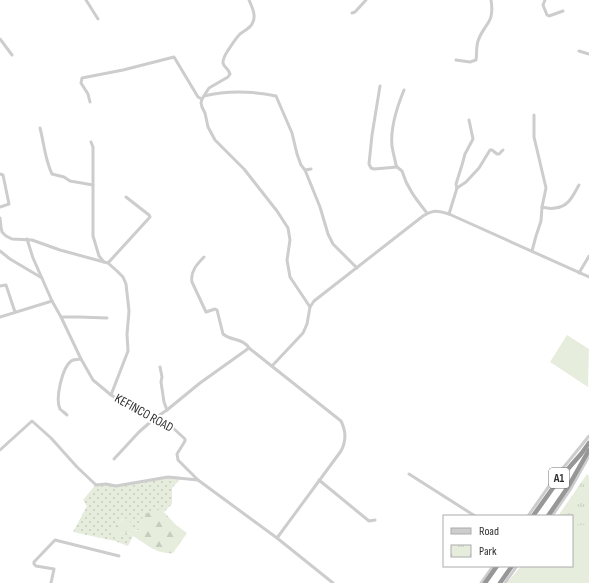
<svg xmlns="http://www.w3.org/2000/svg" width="589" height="583" font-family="'Sofia Sans Condensed',sans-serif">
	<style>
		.grass { fill: url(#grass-dots) }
		.forest { fill: url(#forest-firs) }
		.park { fill: url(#park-tufts) }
		.garden { fill: #e6eddd }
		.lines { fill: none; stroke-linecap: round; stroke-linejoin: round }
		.minor { stroke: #cdcdcd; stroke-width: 3 }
		.highway { stroke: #979797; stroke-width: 4.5 }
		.labels { text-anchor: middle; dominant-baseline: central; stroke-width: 4; stroke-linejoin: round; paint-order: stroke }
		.shield { fill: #fff; stroke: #6e6e6e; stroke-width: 1 }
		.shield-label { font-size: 12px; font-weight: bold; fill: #303030 }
		.street-label { font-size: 13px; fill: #303030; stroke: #fff }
	</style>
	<defs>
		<pattern id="grass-dots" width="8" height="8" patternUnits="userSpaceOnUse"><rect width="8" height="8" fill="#e6eddd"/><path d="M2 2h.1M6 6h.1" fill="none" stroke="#c6ccbe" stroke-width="1.8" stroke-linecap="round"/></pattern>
		<pattern id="forest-firs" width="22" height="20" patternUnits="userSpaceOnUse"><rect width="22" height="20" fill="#e6eddd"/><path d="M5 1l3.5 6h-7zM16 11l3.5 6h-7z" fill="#c6ccbe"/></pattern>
		<pattern id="park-tufts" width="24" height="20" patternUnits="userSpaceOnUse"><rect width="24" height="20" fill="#e6eddd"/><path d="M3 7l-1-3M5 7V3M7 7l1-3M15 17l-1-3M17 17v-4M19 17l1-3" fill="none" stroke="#c6ccbe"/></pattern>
	</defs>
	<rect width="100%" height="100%" fill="#fff"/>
	<path class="grass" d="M168,476L182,477L172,488V504L164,512C154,509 149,513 142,519L141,529C132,533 128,526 123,519L115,527L117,535L125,532L133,536L128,546L115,541L73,532L87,506L83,500L97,483L117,485Z"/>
	<path class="forest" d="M159,510L164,512L176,525L187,533L173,553C153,555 142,539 125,532L117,535H114L112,532C115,526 122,518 129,518L131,520L129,527C133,530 136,532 141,529C141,515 145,512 159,510Z"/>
	<path class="park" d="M587,474L589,476V583H507L521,566H572V516H558Z"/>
	<g class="garden">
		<path d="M567,335L589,349L588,387L550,362Z"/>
		<path d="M577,525H583L589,527V583H512L524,566H572V526Z"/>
	</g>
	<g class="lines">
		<g class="minor">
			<path d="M86,0L98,19"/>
			<path d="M249,0C252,7 257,16 252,24C250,28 244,31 240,34C235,39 231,46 227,52C225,55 223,59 223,63C224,68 228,67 230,74L228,77L209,88L202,99L201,103L202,107L205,113L208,127L215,140L244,169L277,211L288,228L290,240L287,260L290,277L310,307"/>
			<path d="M545,0L543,5L547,15L549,16L563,11"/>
			<path d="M352,13L355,12L366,0"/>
			<path d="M0,39L12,55"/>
			<path d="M579,51L589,54"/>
			<path d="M456,60L470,62L476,60C477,54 476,47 478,41C484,23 495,24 491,0"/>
			<path d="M380,86L372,135L369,164L371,168L374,169L397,167"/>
			<path d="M404,90C397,107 390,127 392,146C393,153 395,159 396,165L397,167L402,171C407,188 416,199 427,213"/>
			<path d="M204,96C228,90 252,91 276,96L292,133L297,154L301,165L305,170L320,207L328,234L333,244L357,268"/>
			<path d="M90,102L88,94L81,83L82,78L123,70L174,57L198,97L202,99"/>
			<path d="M534,115V137L546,188L542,207"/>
			<path d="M40,128C44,143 45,160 52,174L64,177L70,181L93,185"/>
			<path d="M91,142L93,147V236L99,256L104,262L108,263L117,271L123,277L126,284L129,311L127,334L128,351L111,395"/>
			<path d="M305,170L311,169"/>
			<path d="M0,174L3,175L9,204L0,207"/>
			<path d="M457,188L456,184L462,165L465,154L473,139L469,120"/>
			<path d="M449,214L457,188L466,182L479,168L490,150H492L497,154H499L503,150"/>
			<path d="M0,218L1,227L2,232L6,236L12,239L32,240L60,250L104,262"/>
			<path d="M27,239L33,258L52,301L61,317L81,359L93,380L111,395L138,411L148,416L155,418L172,427L185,439V441L177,454L178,460L198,480L277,538L333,583"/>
			<path d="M0,251L10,259L42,278"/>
			<path d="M532,251L536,236L541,221L542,207C546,208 551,209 555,208C569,207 573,195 579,185"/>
			<path d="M204,257C197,264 190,272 192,282L206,312L215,309L217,310L223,334C231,341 243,338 249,348L341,421C346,431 347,440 341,451L277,538"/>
			<path d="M108,263L150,217L149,215L126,197"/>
			<path d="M579,273L589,256"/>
			<path d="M0,286L6,285L15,312"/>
			<path d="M0,317L52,301"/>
			<path d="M61,317H79L107,318"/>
			<path d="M272,366L303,333L307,324L310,307L314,301L423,216C434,209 438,211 449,214L589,277"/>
			<path d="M160,367L162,377L161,382L164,402L167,410"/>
			<path d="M67,415C65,413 62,411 60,409C55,399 62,368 71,361C74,359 77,360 81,359"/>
			<path d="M0,450L32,421L51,438L77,467L96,485L106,484L116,486L168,477L198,480"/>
			<path d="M114,459L139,432L155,418L167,410L200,383L249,348"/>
			<path d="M409,474L475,516"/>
			<path d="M319,480L369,521L375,520"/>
			<path d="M528,516L556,476L568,462L589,436"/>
			<path d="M552,516L570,490L589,456"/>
			<path d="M51,583L54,569L36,566L34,564V562L55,540L119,556"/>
			<path d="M481,583L493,566"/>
			<path d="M505,583L517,566"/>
		</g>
		<g class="highway">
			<path d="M533,516L560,478L581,454L589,443"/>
			<path d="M548,516L568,487L589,450"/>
			<path d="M485,583L497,566"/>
			<path d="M500,583L512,566"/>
		</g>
	</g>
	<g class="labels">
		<rect class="shield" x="549" y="468" width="20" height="20" rx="3"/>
		<g class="shield-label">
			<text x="559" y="478">A1</text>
		</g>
		<g class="street-label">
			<text transform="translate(144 413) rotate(29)">KEFINCO ROAD</text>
		</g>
	</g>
	<rect x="443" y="515" width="130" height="52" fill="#ffffff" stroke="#acacac"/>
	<rect x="451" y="528" width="20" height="6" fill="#cdcdcd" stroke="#acacac"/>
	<text x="479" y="535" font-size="12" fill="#303030">Road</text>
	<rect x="451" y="545" width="20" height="12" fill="url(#park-tufts)" stroke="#acacac"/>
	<text x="479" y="555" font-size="12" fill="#303030">Park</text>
</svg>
